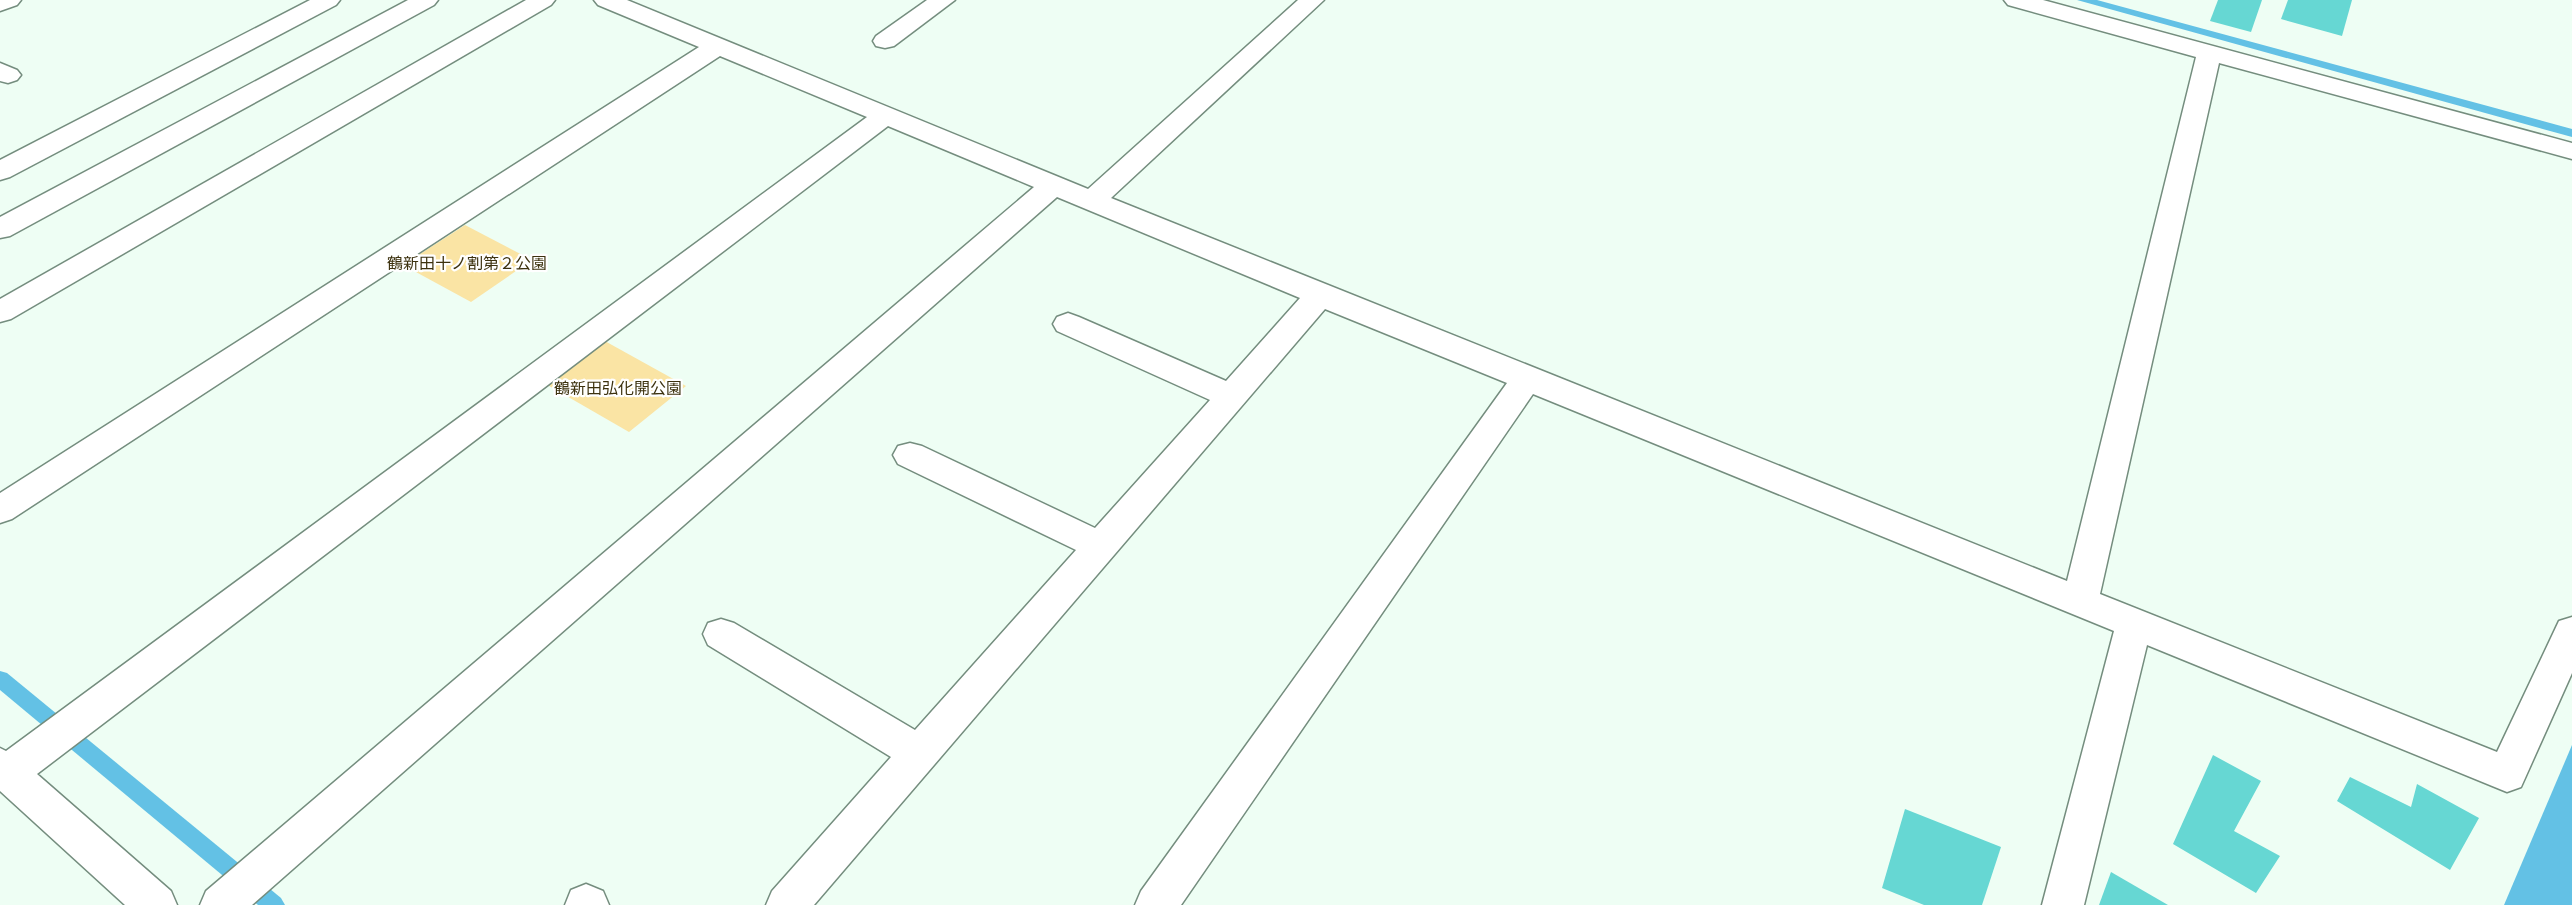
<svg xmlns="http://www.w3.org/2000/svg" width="2572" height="905" font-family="Lato,'Noto Sans JP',sans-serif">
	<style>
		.green { fill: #fae4a4 }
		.water { fill: #63c1e5 }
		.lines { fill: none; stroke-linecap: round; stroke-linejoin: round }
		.stream { fill: #63c1e5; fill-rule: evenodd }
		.building { fill: #66d7d3 }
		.minor-casing { stroke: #748d7e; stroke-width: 3 }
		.minor { fill: #fff; fill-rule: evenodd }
		.labels { text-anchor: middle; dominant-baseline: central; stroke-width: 4.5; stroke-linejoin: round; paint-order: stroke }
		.park-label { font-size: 16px; fill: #3d320f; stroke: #fff }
	</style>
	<rect width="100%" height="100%" fill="#eefef4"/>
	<g class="green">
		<path d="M465,225L532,260L471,302L403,265Z"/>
		<path d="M603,340L686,386L629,432L544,383Z"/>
	</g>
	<path class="water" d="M2572,745V905H2504Z"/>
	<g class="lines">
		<g class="stream">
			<path d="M2077,0H2097L2572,129V137Z"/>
			<path d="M0,671L7,673L281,898L285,905H258L0,690Z"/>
		</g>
	</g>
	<g class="building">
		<path d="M2218,0H2262L2251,32L2210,21Z"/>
		<path d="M2288,0H2352L2342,36L2281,19Z"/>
		<path d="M2213,755L2261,781L2234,831L2280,856L2256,893L2173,844Z"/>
		<path d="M2350,777L2411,807L2417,784L2479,818L2450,870L2337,801Z"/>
		<path d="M1905,809L2001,847L1982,905H1924L1882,888Z"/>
		<path d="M2111,872L2168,905H2099Z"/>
	</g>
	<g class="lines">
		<defs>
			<g id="minor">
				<path d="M0,0H21L17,5L0,11Z"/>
				<path d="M310,0H340L336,5L10,177L0,180V160Z"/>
				<path d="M408,0H438L434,5L10,236L0,238V217Z"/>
				<path d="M526,0H555L551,5L11,319L0,322V299Z"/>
				<path d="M594,0H627L1088,189L1298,0H1324L1111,198L2067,581L2196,57L2008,5L2004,0H2043L2572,143V159L2219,63L2100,594L2497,752L2559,621L2572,617V673L2521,787L2507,792L2147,645L2084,905H2042L2114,631L1533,394L1181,905H1135L1141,891L1507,383L1325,309L814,905H766L772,891L891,757L708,645L703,634L708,623L721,619L734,623L915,730L1076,550L898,464L893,455L898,446L910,443L922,446L1095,528L1210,400L1057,331L1053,324L1057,317L1068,313L1079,317L1226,381L1300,298L1057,197L252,905H200L206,891L1034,187L888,126L37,774L171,891L177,905H125L0,791V748L6,751L867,117L720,56L12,519L0,523V493L699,47L598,5Z"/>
				<path d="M927,0H955L894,46L885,48L876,46L873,41L876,36Z"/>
				<path d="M0,63L17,70L21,75L17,80L8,83L0,81Z"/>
				<path d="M586,884L603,891L609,905H565L571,890Z"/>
			</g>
		</defs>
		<use href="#minor" class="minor-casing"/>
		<use href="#minor" class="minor"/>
	</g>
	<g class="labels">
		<g class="park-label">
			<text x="467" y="262">鶴新田十ノ割第２公園</text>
			<text x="618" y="387">鶴新田弘化開公園</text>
		</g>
	</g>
</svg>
